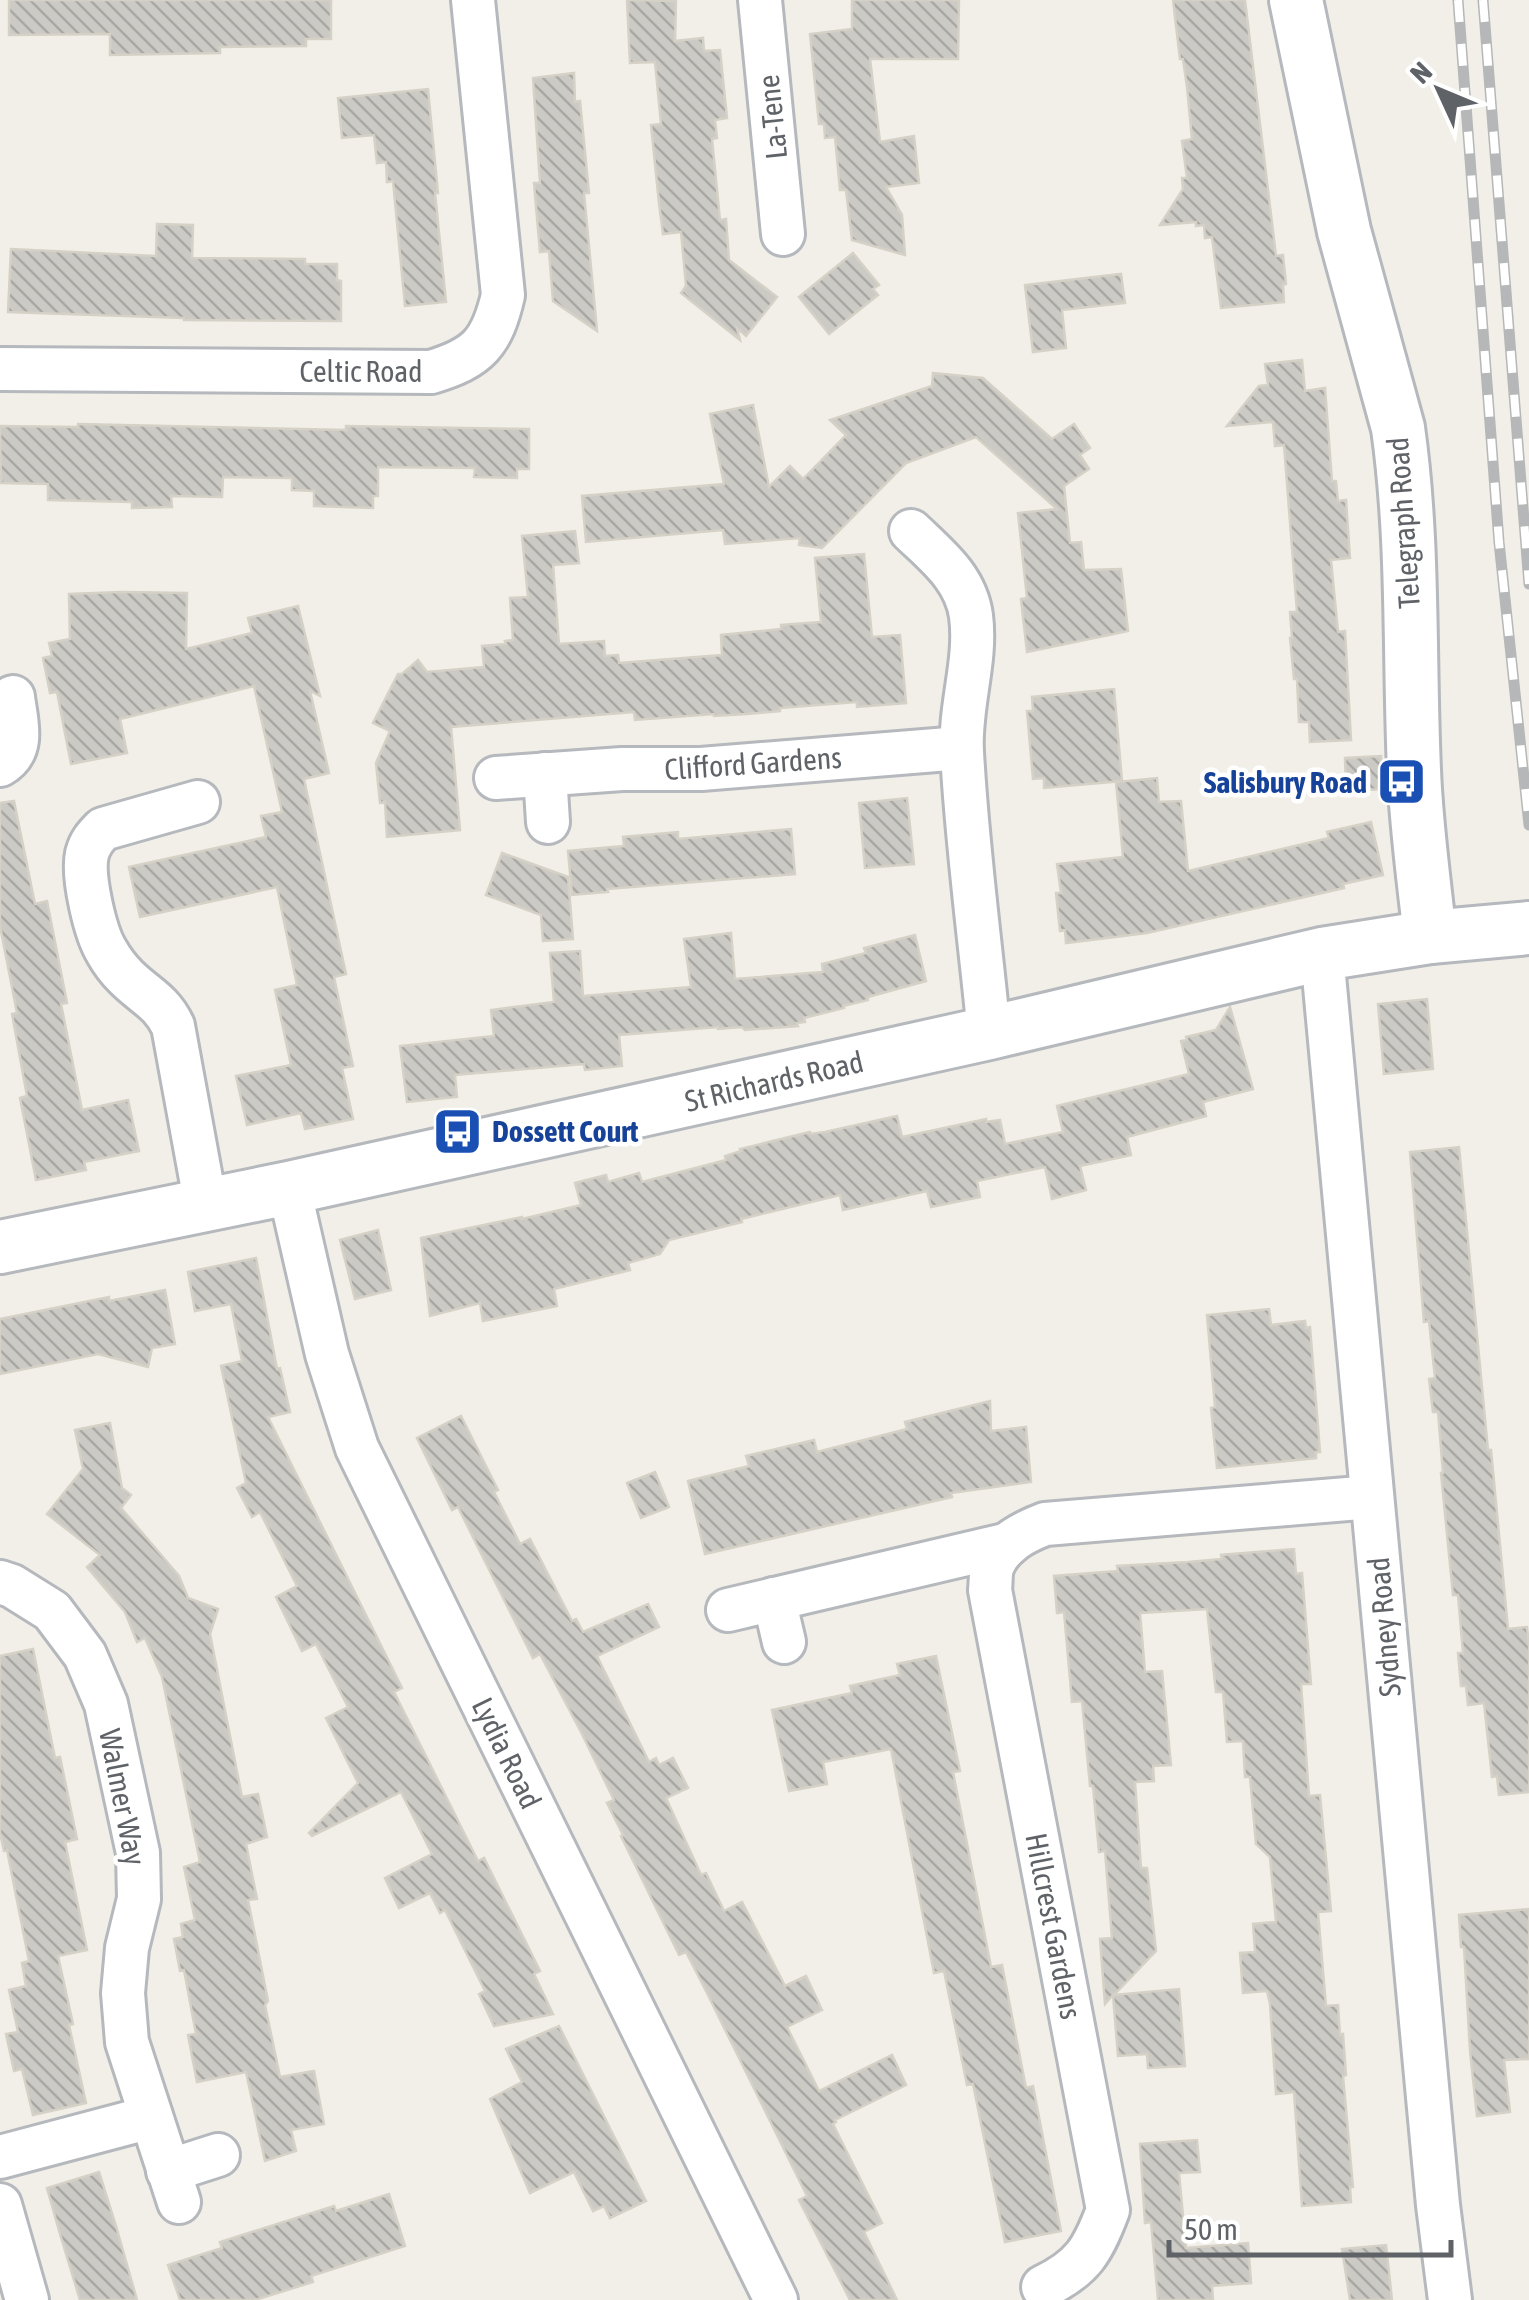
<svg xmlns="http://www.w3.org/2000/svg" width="1529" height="2300" font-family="'Asap Condensed',sans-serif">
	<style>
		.building { fill: url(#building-back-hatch); stroke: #d6d1c6; stroke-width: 2.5 }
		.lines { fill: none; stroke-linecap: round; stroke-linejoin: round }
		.minor-casing { stroke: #b5b8bc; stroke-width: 48 }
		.tertiary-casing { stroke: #b5b8bc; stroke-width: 58 }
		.minor { stroke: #fff; stroke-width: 42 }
		.tertiary { stroke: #fff; stroke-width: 52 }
		.rail-casing { stroke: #b6b7b8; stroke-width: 11 }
		.rail { stroke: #fff; stroke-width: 8; stroke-dasharray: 22; stroke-linecap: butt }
		.labels { text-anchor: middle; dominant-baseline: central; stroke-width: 9; stroke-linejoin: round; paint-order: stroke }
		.street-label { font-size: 30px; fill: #5f6368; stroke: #fff }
		.transit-label { font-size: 30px; font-weight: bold; fill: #164399; stroke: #fff; text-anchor: end }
	</style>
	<defs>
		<pattern id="building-back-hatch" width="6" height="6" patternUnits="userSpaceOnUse" patternTransform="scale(2.5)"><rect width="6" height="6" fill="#cccac5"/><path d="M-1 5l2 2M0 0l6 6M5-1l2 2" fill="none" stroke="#a9a8a4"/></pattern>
	</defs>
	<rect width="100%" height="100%" fill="#f1efe8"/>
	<g class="building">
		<path d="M9,0H331V39H306V46L220,47V53L110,55V34L9,35Z"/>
		<path d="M627,0L676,1L675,41L703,38L704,51L720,50L727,118L715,120L717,138L712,139L720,220L726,219L729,260L777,297L746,336L737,328L740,340L681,293L686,286L681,232L663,234L659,203L651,125L661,124L655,62L630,63Z"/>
		<path d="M852,0H959L958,59H870L880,142L914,136L919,183L886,187L902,215L905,255L852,240L846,190H840L835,137L825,138L824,124H819L810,34L852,29Z"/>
		<path d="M1173,0H1245L1276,256L1283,255L1286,284L1283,285L1284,302L1221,308L1212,237L1205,238L1204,225L1196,226V222L1160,225L1183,189L1182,178H1187L1182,141L1192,139L1187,87L1183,59H1180Z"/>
		<path d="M574,73L575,102L580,101L589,193H584L597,331L553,301L549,251L540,252L534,183H540L533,78Z"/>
		<path d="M428,89L438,193H435L446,302L405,306L393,181L387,182L386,162L377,163L374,135L342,138L338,98Z"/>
		<path d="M157,224L193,225L192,258L305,259V264H337V280L341,281V321L184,320V318L8,312L11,249L156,256Z"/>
		<path d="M853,253L879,285L873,289L878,295L829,334L799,297Z"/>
		<path d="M1121,274L1125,303L1062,310L1066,348L1033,352L1025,285Z"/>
		<path d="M1302,360L1305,391L1325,388L1332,481H1336L1338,501L1346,500L1350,558L1331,560L1338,632L1345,631L1351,740L1310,742L1309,722H1299L1297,679H1294L1290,638H1292L1290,612H1297L1284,445L1275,446L1273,422L1227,426L1259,386L1268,385L1265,364Z"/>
		<path d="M933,373L983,378L1052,439L1074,424L1090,448L1080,455L1089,469L1064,486L1070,543L1081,542L1084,570L1121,569L1128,631L1027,652L1021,599L1027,598L1018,513L1057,509L976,437L906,463L822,548L799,545L800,538L725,544L723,530L586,542L582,496L724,484L710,414L753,405L769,487L790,466L803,479L846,435L830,420L932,386Z"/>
		<path d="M78,424L346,430V426L529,429V469H517V478L474,477L475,468L378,467V496H373V508L314,506V491L292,490V478L223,477L222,497L171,496L172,507L132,508V502L48,500V484L1,483L0,426L78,427Z"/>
		<path d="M575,531L579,563L553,565L559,644L604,641L605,656L618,655L619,663L722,655L721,635L781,629V625L821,622L815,558L864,554L872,637L900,635L906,703L857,707V702L780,708V711L747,714L714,716V714L635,720L634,712L451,727L460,830L387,837L385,802L380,803L376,763L390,731L373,723L398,674H402L418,660L427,672L484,667L482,646L506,644L505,641L513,640L510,598L528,597L522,536Z"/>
		<path d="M122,592L187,593L186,649L252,633L248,618L298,606L320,696L310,691L329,773L304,779L346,974L334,977L353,1066L342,1068L353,1119L305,1129L301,1113L247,1125L236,1076L291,1065L275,990L297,985L277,887L140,917L129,867L266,837L261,816L282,812L254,686L120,719L127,753L71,764L57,692L50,693L43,658L52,656L49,643L70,639L69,594Z"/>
		<path d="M1114,689L1122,781L1044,788V778L1033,779L1027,711H1033L1032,697Z"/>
		<path d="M1381,756L1384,789L1346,791L1345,758Z"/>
		<path d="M1157,778L1159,802L1181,801L1188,871L1329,838L1327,832L1371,822L1383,875L1343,884L1344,888L1147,933L1066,943L1065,930L1060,931L1056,893H1061L1057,864L1123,857L1116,782Z"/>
		<path d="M907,798L914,864L865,868L859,803Z"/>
		<path d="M14,801L35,904L47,901L67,1003L61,1004L82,1110L128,1100L139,1151L84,1162L86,1170L36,1180L20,1098L27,1096L12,1014L17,1013L0,926V803Z"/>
		<path d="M791,829L795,874L607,889L608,892L572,895L568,851L624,846L623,837L678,832V839Z"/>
		<path d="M502,853L568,877L573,939L543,941L541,915L486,895Z"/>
		<path d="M731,933L735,979L823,972L822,964L866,953L864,948L915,935L926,981L868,997V1000L843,1006L844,1008L804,1018L805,1022L797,1023L798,1026L745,1030L742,1027L718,1029V1027L619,1035L622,1066L585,1070L584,1064L455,1075L457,1097L407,1102L400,1046L494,1036L491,1010L554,1002L550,953L580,951L583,996L691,987L684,939Z"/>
		<path d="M1427,999L1433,1069L1384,1074L1378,1004Z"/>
		<path d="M1230,1007L1253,1089L1203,1102L1206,1116L1127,1137L1131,1155L1080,1166L1086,1190L1052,1199L1045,1167L977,1181L980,1197L931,1207L927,1191L843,1210L840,1195L741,1219L742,1222L669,1240L660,1254L628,1263L630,1270L554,1289L557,1306L483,1321L480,1303L430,1316L421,1238L522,1217V1219L581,1205L575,1183L606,1175L608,1182L639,1173L642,1182L726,1160L725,1156L741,1151L740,1149L810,1132L811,1134L825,1132L897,1116L902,1137L986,1119V1122L1000,1120L1005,1144L1063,1132L1057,1106L1189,1074L1181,1041L1187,1040L1186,1037L1216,1030Z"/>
		<path d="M1459,1147L1488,1450H1491L1508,1629L1527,1627L1529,1645V1792L1499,1795L1497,1776L1492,1777L1484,1703L1468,1705L1466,1686H1461L1458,1653H1463L1458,1595H1453L1441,1473H1443L1438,1412H1433L1429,1379L1435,1378L1429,1321L1424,1322L1410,1152Z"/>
		<path d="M378,1230L391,1290L355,1299L340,1240Z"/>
		<path d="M256,1258L277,1369L280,1368L290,1412L268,1417L402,1688L394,1692L478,1861L484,1858L540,1971L534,1974L553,2014L494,2026L479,1994L485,1991L445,1910L440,1913L430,1893L399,1908L385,1878L432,1854L401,1792L312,1836L309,1833L358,1783L326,1718L348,1707L316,1644L302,1651L276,1597L297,1586L260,1512L252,1517L237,1488L246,1483L221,1366L242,1361L231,1304L195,1311L188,1272Z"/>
		<path d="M165,1290L175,1344L152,1348L148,1367L98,1354L0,1374V1319L109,1297V1301Z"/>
		<path d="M1269,1309L1271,1325L1305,1321L1306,1328L1310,1327L1320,1452H1316V1458L1217,1468L1211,1408L1215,1407L1207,1315Z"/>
		<path d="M990,1401L991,1431L1026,1427L1031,1482L951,1493L952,1497L705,1554L688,1481L749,1466L746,1456L814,1440L817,1452L907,1429L905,1422Z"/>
		<path d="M461,1416L498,1490L494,1492L520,1544L530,1539L572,1621L576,1619L583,1632L648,1604L659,1627L597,1656L649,1762L656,1758L659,1765L673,1758L688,1788L666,1798L701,1875L706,1873L724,1911L742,1902L785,1986L806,1976L822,2010L787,2027L819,2091L892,2055L906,2085L835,2120L836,2122L833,2124L882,2223L864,2232L897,2300H850L799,2200L807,2196L707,1993L686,1952L679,1955L621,1836L623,1835L607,1803L614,1800L582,1734L540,1654L533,1658L458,1507L452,1510L417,1438Z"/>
		<path d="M110,1423L122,1488L131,1495L121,1508L179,1576L188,1598L218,1609L210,1634L242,1797L258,1794L267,1837L246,1844L257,1899L248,1900L268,2001L265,2005L280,2077L314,2071L324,2124L291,2130L296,2151L265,2161L246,2072L197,2082L188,2035L196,2034L184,1970L180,1971L174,1939L183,1937L181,1924L195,1920L184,1867L200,1862L162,1677L145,1638L137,1642L125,1612L87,1567L100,1555L47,1514L83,1469L75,1430Z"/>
		<path d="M655,1472L669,1507L641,1518L627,1483Z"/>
		<path d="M1294,1549L1296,1574L1302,1573L1311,1684H1301L1309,1796L1320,1795L1331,1911L1318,1912L1326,2006L1338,2005L1340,2035L1343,2034L1346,2075L1343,2076L1353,2187H1350L1351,2202L1302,2206L1294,2092L1276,2094L1270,2004L1267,1991L1243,1993L1240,1953L1255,1952L1253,1924L1276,1922L1270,1857L1256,1844L1250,1777H1245L1243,1741L1227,1742L1223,1692H1216L1207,1609L1140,1613L1145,1672L1162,1671L1171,1765L1153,1766L1154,1781L1135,1782L1141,1868H1147L1156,1951L1114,1995L1179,1989L1185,2066L1148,2068L1147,2054L1118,2056L1113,1995L1105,2004L1100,1939L1112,1938L1105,1851L1099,1852L1093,1786H1090L1082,1701L1072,1702L1064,1612L1057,1613L1054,1576L1118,1571L1117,1566L1188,1562L1222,1559L1221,1555Z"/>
		<path d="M33,1649L55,1758L60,1757L77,1839L65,1842L87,1950L58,1956L73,2024L69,2025L86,2103L33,2115L22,2069L14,2071L6,2034L18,2032L9,1990L26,1986L22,1963L29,1961L7,1850L4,1851L0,1833V1656Z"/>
		<path d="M936,1656L960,1771L953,1772L991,1967L1002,1965L1026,2088L1033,2086L1061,2231L1005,2242L973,2084L967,2085L944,1971L934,1973L891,1749L823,1762L827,1784L789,1791L772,1710L852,1693L850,1686L900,1675L897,1664Z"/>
		<path d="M1529,1909V2059L1504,2060L1510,2112L1477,2116L1470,2051L1464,1947H1461L1459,1915Z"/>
		<path d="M559,2026L646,2201L610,2218L604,2206L593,2211L574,2172L530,2193L490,2099L522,2082L506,2049Z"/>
		<path d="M1197,2140L1200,2172L1179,2173L1186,2248L1248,2243L1251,2283L1212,2286L1213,2300H1158L1151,2222L1145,2223L1140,2144Z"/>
		<path d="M99,2172L116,2226L137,2300H80L60,2234L47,2188Z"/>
		<path d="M389,2194L405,2246L311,2276L313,2282L255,2300H180L168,2265L222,2248L220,2242L334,2206L336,2211Z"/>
		<path d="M1386,2245L1392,2300H1350L1342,2249Z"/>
	</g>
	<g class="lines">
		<defs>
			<g id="minor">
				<path d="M760,0L783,234"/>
				<path d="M0,369L431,372C478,358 492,343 503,295L473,0"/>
				<path d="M911,531C936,555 966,578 971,616C977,661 959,707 962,752C967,846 980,940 989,1033"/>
				<path d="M0,765C26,750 16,722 13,697"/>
				<path d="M545,774L548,822"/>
				<path d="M496,778L622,769H701L961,748"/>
				<path d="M198,802L103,829C95,837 90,843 87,854C82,876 95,933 107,952C112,961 119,970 126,977C145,996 161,1001 173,1026L206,1206"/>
				<path d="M1322,954L1438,2205L1450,2300"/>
				<path d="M289,1188L327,1354L357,1448L776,2300"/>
				<path d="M0,1582L12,1586L52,1611L85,1655L106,1704L138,1853L139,1899L127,1948L123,1993L127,2042L179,2202"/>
				<path d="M774,1599L784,1642"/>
				<path d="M728,1610L1009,1544"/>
				<path d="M0,2157L151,2117"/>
				<path d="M168,2171L218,2155"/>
				<path d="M0,2205L27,2300"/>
				<path d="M1043,2287C1083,2268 1093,2250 1108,2210L990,1590C991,1582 990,1572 993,1565C1002,1543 1024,1532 1045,1524L1372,1497"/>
			</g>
			<g id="tertiary">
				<path d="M1296,0L1344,231L1398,428C1414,541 1409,656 1414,770C1416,825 1424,881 1430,937"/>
				<path d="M0,1247L289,1188L989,1033L1322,954L1430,937L1529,928"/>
			</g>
		</defs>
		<use href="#minor" class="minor-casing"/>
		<use href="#tertiary" class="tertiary-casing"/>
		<use href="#minor" class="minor"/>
		<use href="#tertiary" class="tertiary"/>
		<defs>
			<g id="rail">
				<path d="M1458,0L1499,542L1529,825"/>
				<path d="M1483,0L1529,584"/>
			</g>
		</defs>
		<use href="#rail" class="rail-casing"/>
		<use href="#rail" class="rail"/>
	</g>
	<defs>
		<symbol id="bus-square" viewBox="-11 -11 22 22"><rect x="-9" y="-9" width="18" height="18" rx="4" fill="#1a4fb4" stroke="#fff"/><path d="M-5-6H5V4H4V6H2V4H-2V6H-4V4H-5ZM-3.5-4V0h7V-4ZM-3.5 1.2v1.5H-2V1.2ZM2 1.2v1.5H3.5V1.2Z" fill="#fff"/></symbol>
	</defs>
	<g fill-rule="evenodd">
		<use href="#bus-square" x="1374" y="754" width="55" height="55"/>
		<use href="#bus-square" x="430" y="1104" width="55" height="55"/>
	</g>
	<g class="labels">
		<g class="street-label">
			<text transform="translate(772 117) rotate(-96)">La-Tene</text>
			<text x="361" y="371">Celtic Road</text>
			<text transform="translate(1403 523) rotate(-94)">Telegraph Road</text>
			<text transform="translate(753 763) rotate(-4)">Clifford Gardens</text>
			<text transform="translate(774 1081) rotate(-13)">St Richards Road</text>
			<text transform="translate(1384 1627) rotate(-95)">Sydney Road</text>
			<text transform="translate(507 1753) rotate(64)">Lydia Road</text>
			<text transform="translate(123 1797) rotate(79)">Walmer Way</text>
			<text transform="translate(1054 1926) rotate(79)">Hillcrest Gardens</text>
		</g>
		<g class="transit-label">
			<text x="1367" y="782">Salisbury Road</text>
			<text x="492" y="1131" text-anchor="start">Dossett Court</text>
		</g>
	</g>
	<g transform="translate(1439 90) rotate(314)" stroke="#ffffff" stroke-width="8" paint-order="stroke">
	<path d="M0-8L18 38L0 25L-18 38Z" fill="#5f6368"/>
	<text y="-15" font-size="28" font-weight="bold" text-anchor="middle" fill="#5f6368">N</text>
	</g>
	<path d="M1169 2240v15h282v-15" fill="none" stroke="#5f6368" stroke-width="5"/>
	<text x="1184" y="2240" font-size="30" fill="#5f6368" stroke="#ffffff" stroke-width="8" paint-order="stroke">50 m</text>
</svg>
